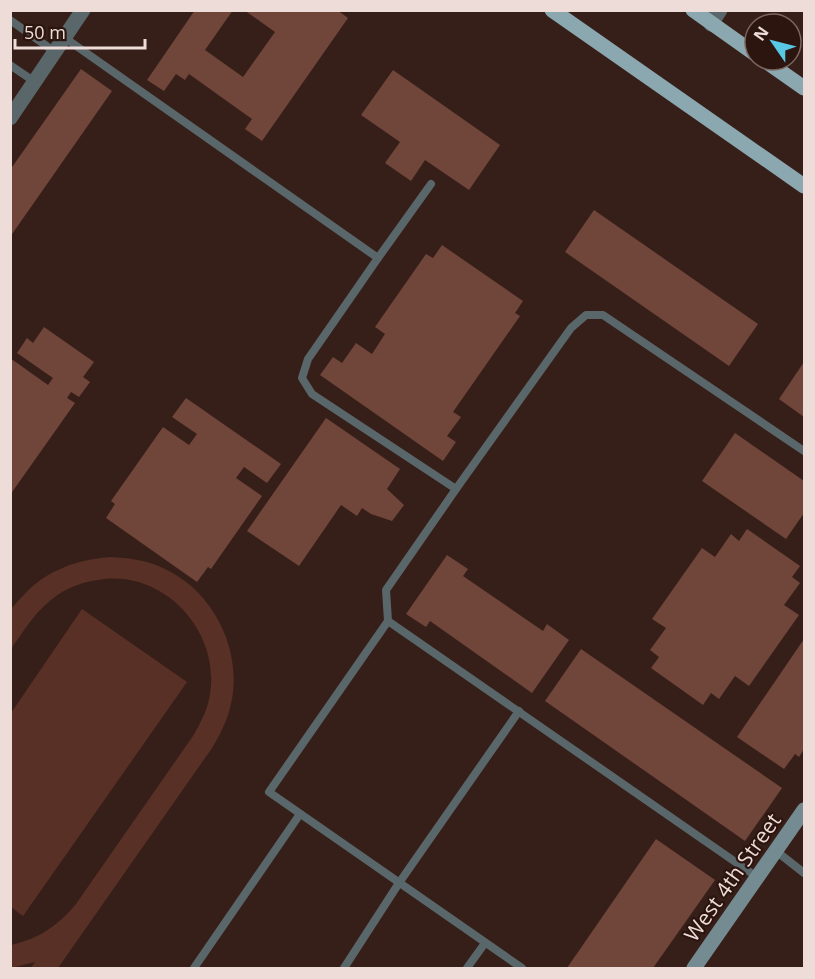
<svg xmlns="http://www.w3.org/2000/svg" width="815" height="979" font-family="'Open Sans',sans-serif">
	<style>
		.green { fill: #583025 }
		.building { fill: #70453a }
		.lines { fill: none; stroke-linecap: round; stroke-linejoin: round }
		.service { stroke: #59676b; stroke-width: 8 }
		.minor { stroke: #59676b; stroke-width: 15 }
		.tertiary { stroke: #59676b; stroke-width: 15 }
		.secondary { stroke: #758b92; stroke-width: 15 }
		.primary { stroke: #8ba8b0; stroke-width: 15 }
		.labels { text-anchor: middle; dominant-baseline: central; stroke-width: 4.5; stroke-linejoin: round; paint-order: stroke }
		.street-label { font-size: 21px; fill: #eddcd7; stroke: #2d150f }
	</style>
	<rect width="100%" height="100%" fill="#371f19"/>
	<g class="green">
		<path d="M110,557C129,558 146,560 163,568C217,592 247,659 228,715C224,727 218,738 212,748L58,968H31L35,962L11,968V945C38,939 58,926 76,904L193,736C201,722 208,709 210,694C220,633 167,573 105,579C85,581 66,587 51,600C34,613 23,632 11,649C10,638 8,623 10,612C12,607 18,601 22,597C44,571 76,560 110,557Z"/>
		<path d="M82,609L187,682L23,916L11,907V713Z"/>
	</g>
	<g class="building">
		<path d="M195,10H233L205,50L243,77L275,32L244,10H337L348,18L262,141L245,129L252,119L189,74L185,80L176,74L164,91L147,80Z"/>
		<path d="M81,69L112,91L10,237V170Z"/>
		<path d="M393,70L500,145L469,190L425,160L411,181L385,163L400,142L361,115Z"/>
		<path d="M594,210L758,324L729,366L565,252Z"/>
		<path d="M442,245L523,301L515,313L520,316L453,412L461,417L447,436L456,442L443,461L320,375L333,357L342,363L356,343L372,354L385,334L375,327L426,254L433,258Z"/>
		<path d="M44,327L94,362L83,377L90,382L79,397L71,392L67,398L75,403L10,495V358L48,385L53,378L17,353L27,338L33,343Z"/>
		<path d="M804,362V417L779,399Z"/>
		<path d="M186,398L281,464L267,483L244,467L236,478L262,496L211,569L208,567L197,582L106,518L115,504L111,501L163,427L189,445L197,434L172,417Z"/>
		<path d="M326,418L400,469L387,489L404,505L392,521L371,514L362,508L357,516L341,505L299,566L247,531Z"/>
		<path d="M735,433L804,481V513L786,539L702,481Z"/>
		<path d="M747,529L800,566L792,577L800,583L784,605L799,615L749,686L735,676L719,699L711,693L703,705L651,668L659,657L650,650L666,628L652,619L702,548L715,557L731,534L739,541Z"/>
		<path d="M447,555L468,569L463,576L543,631L547,624L569,640L532,693L430,621L426,627L406,614Z"/>
		<path d="M804,639V749L799,757L795,754L784,769L737,737Z"/>
		<path d="M581,649L782,788L745,841L545,701Z"/>
		<path d="M656,839L715,880L653,968H567Z"/>
	</g>
	<g class="lines">
		<g class="service">
			<path d="M10,20L55,52"/>
			<path d="M65,38L378,258L308,359L302,378L312,394L456,489L571,328L586,315H603L804,451"/>
			<path d="M10,65L35,82"/>
			<path d="M378,258L431,184"/>
			<path d="M388,621L386,590L456,489"/>
			<path d="M776,851L804,873"/>
			<path d="M194,968L300,814"/>
			<path d="M344,968L399,883L519,711"/>
			<path d="M467,968L485,943"/>
			<path d="M522,968L269,792L388,621L757,877"/>
		</g>
		<path class="minor" d="M711,24L720,10"/>
		<path class="tertiary" d="M10,118L83,10"/>
		<path class="secondary" d="M694,968L804,810"/>
		<g class="primary">
			<path d="M552,10L804,186"/>
			<path d="M693,10L755,54"/>
			<path d="M764,60L804,88"/>
		</g>
	</g>
	<g class="labels">
		<g class="street-label">
			<text transform="translate(732 877) rotate(-55)">West 4th Street</text>
		</g>
	</g>
	<rect width="815" height="979" fill="none" stroke="#eddcd7" stroke-width="24"/>
	<g transform="translate(773 42) rotate(305)"><circle r="28" fill="#2d150f" stroke="#7a655f" stroke-width="1.5"/>
	<path d="M0-4.5L10 22L0 15L-10 22Z" fill="#59c8e4"/>
	<text y="-9" font-size="16" font-weight="bold" text-anchor="middle" fill="#eddcd7">N</text>
	</g>
	<path d="M15 39v9h130v-9" fill="none" stroke="#eddcd7" stroke-width="3"/>
	<text x="24" y="39" font-size="18" fill="#eddcd7" stroke="#2d150f" stroke-width="4.5" paint-order="stroke">50 m</text>
</svg>
